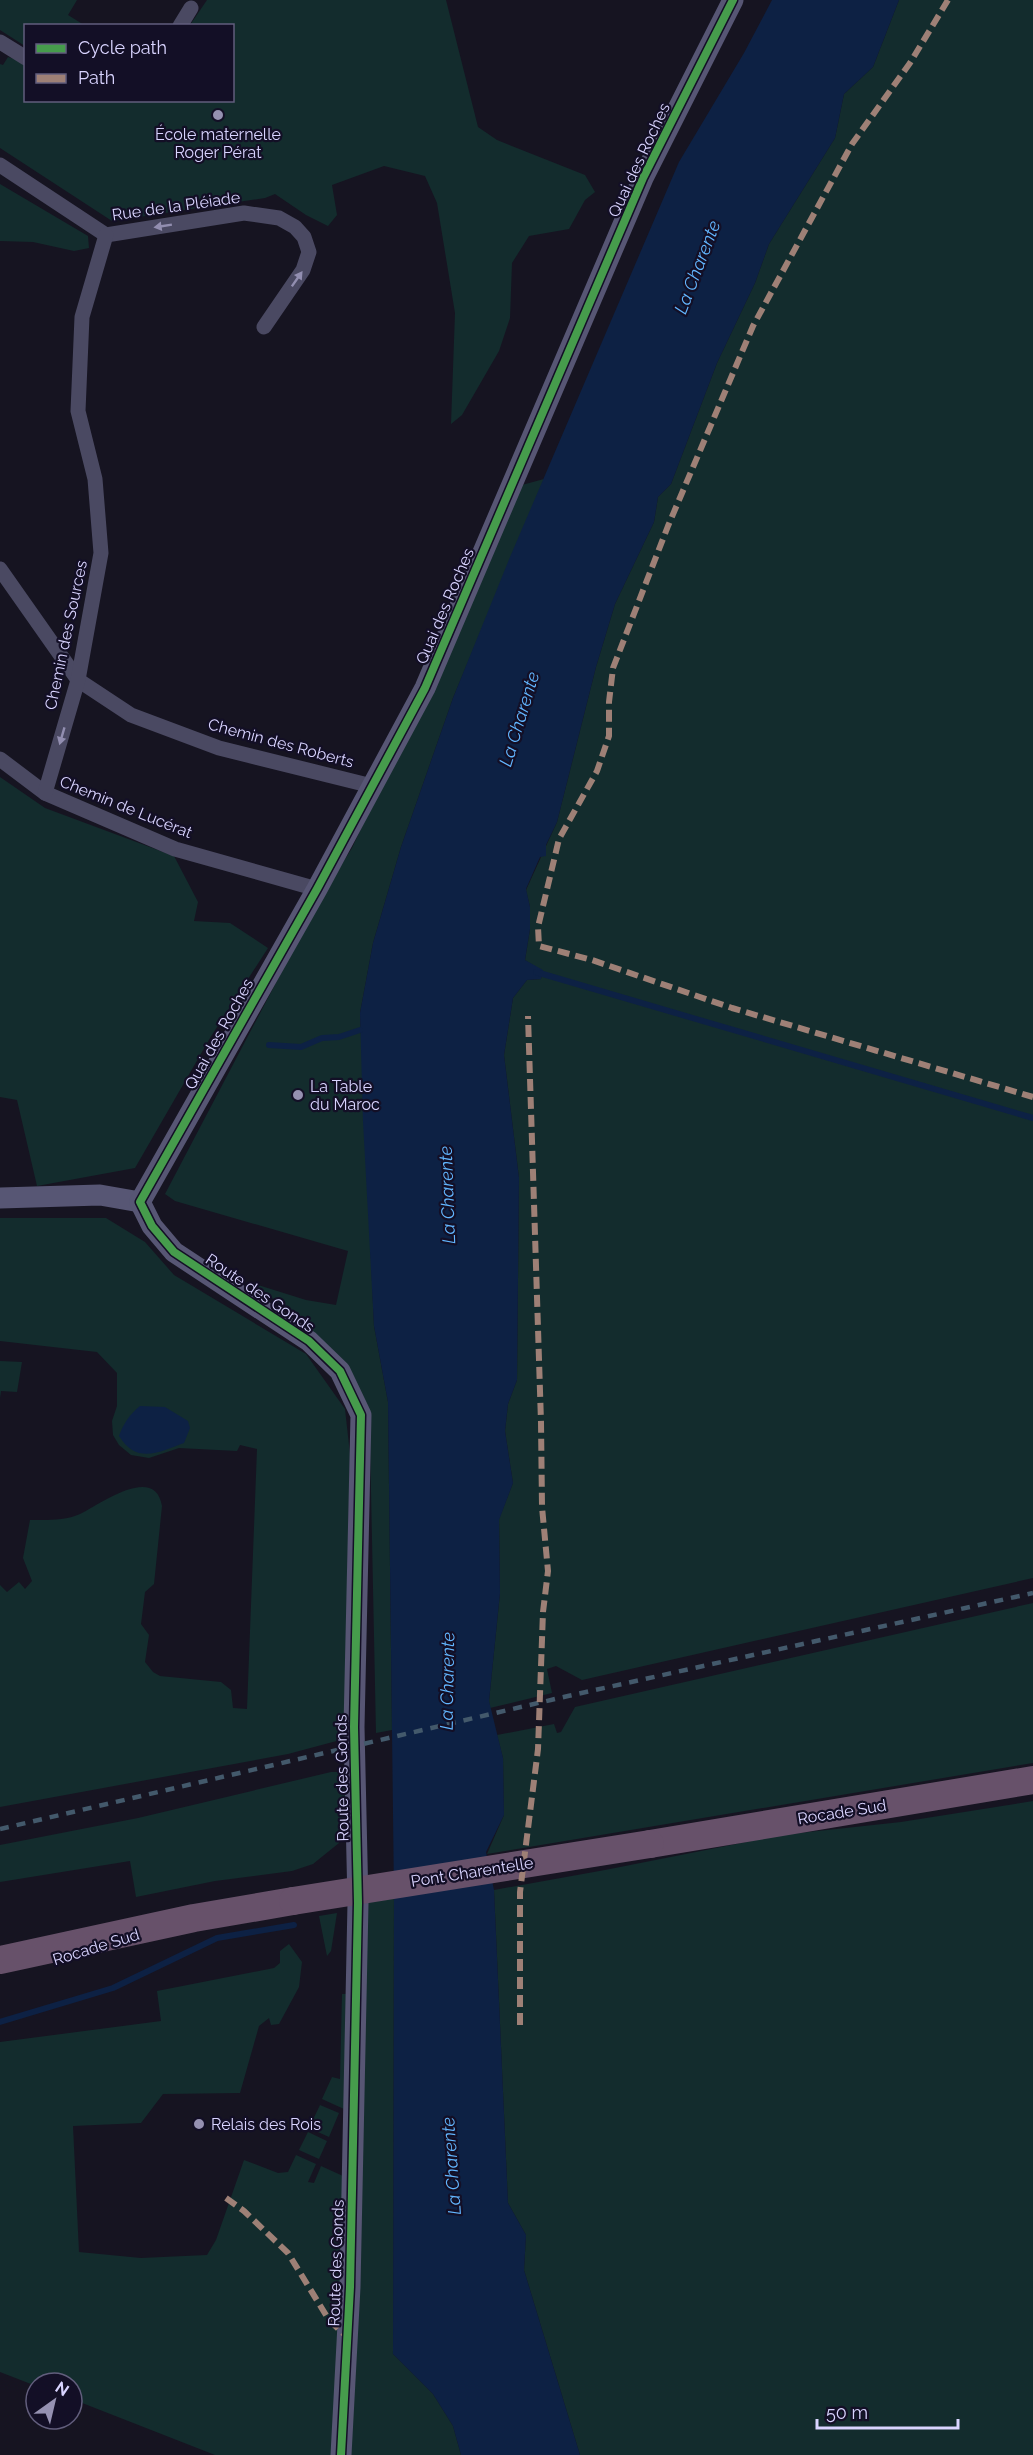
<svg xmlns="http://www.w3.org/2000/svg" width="1033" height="2455" font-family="Raleway,sans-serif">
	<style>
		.green { fill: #132c2d }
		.water { fill: #0d2144 }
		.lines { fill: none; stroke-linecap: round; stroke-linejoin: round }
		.stream { stroke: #0d2144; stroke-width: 6 }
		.street { stroke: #4a4962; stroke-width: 15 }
		.secondary { stroke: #575674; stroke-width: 21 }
		.highway { stroke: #67516a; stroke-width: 28 }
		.rail { stroke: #43596b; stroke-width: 4.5; stroke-dasharray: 9 8; stroke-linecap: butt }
		.highway-bridge { stroke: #67516a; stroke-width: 28 }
		.quiet { stroke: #9e8076; stroke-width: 6; stroke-dasharray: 12 6; stroke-linecap: butt }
		.cycleway-casing { stroke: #130f26; stroke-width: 11 }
		.cycleway { stroke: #469c4c; stroke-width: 8 }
		.oneway { fill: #928eb0 }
		.poi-dot { fill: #9591b1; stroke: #130f26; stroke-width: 2 }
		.labels { text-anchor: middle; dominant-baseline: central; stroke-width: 4.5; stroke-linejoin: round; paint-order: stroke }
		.poi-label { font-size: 16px; fill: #d9d4ff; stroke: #130f26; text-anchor: start }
		.street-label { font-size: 16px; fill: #d9d4ff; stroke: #130f26 }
		.water-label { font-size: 18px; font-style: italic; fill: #62b6ff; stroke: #130f26 }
	</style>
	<rect width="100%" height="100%" fill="#161421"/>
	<g class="green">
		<path d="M0,0H77L68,15L84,25L26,26L25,46L0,30Z"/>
		<path d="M207,0H446L478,127L497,140L585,175L595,192L585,200L569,229L529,236L512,263L510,318L499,351L462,415L451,424L455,313L437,203L425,176L384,166L332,185L337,215L328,226L306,215L275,194L265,198L112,221L0,148V64L3,65L8,57L25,62L26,100H232V26L190,25Z"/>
		<path d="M899,0H1033V1578L582,1680L556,1666L547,1669L552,1693L490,1708L489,1701L500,1593L499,1519L513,1483L505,1431L508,1404L517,1380L519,1178L504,1055L513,998L527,980L541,979L542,971L525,960L530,929V907L526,890L557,822L596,667L615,604L654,522L658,497L671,484L717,363L755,283L769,244L835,138L844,94L873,67Z"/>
		<path d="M0,184L88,236L89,248L74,251L33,242L0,241Z"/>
		<path d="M544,479L453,698L401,847L373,943L360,1013L374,1326L388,1402L392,1730L376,1733L370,1443L344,1361L301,1320L252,1283L306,1300L336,1305L348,1251L175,1201L165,1194L319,901L352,848L522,485Z"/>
		<path d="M0,777L45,808L174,856L198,902L194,921L230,923L268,948L210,1038L135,1168L37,1186L17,1100L0,1097Z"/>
		<path d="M0,1218H106L145,1242L174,1275L306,1354L345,1409L350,1454L344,1739L288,1754L0,1807V1585L7,1592L19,1582L25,1589L32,1581L23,1558L30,1520C47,1520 65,1521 80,1514C99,1505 155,1463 162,1506L154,1584L145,1592L141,1624L149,1635L145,1662L153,1672L160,1676L221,1682L231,1690L233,1708L247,1709L257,1449L240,1445L237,1451L179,1448L149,1458L131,1455L119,1445L113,1435L112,1421L117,1406V1373L97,1352L0,1341Z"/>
		<path d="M0,1361L22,1362L17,1392L1,1391L0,1398Z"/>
		<path d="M1033,1603V1763L487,1854L504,1815L503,1758L497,1735L554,1724L557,1733L561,1732L575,1707Z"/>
		<path d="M331,1772H345L348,1813L339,1843L313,1864L292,1871L215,1881L136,1897L130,1861L0,1882V1845L138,1818Z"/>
		<path d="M1033,1801V2455H580L524,2270L526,2235L508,2203L494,1890L605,1870L781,1835L901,1822Z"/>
		<path d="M394,1895L393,2354L433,2394L453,2426L461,2455H215L72,2399V2383H36V2386L0,2372V2042L161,2021L157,1991L274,1968L280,1963V1951L289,1944L302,1962L299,1987L279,2024L271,2025L269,2018L259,2026L240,2093L163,2094L141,2123L73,2126L79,2252L141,2258L207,2255L216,2240L244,2160L278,2173L288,2172L296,2155L316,2164L308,2182L314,2183L321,2166L343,2176L358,1903Z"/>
		<path d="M337,1913L331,1951L327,1956L319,1916Z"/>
		<path d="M342,1994H346L344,2109L322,2099L332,2077L340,2079Z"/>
		<path d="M320,2105L339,2113L329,2137L309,2128Z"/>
		<path d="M308,2132L327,2141L319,2159L299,2150Z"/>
	</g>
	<g class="water">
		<path d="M772,0H899L873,67L844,94L835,138L769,244L755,283L717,363L671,484L658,497L654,522L615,604L596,667L557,822L546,845V856L540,857L526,889L530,907V929L525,960L543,970L541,979L527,980L513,998L504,1055L519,1178L517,1380L508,1404L505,1431L513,1483L499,1520L500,1593L489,1701L503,1758L504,1815L486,1852L494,1890L508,2203L526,2235L524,2270L580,2455H461L453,2426L433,2394L393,2354L394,1895L388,1402L374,1326L363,1121L360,1013L373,943L401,847L453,698L510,557L679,162L744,53Z"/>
		<path d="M140,1406L165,1407L188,1421L190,1428L184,1443C159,1452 137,1465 119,1436C124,1423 129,1415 140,1406Z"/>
	</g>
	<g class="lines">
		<g class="stream">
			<path d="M536,972L1033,1118"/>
			<path d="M269,1045L301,1047L322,1038L339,1037L360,1030"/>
			<path d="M0,2022L113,1988L217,1938L294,1925"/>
		</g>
		<g class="street">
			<path d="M180,26L191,8"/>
			<path d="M0,42L26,58"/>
			<path d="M0,165L106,235L244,213L279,218L295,227L304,237L309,252L303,270L264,327"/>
			<path d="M0,569L78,680L131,715L219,748L372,786"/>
			<path d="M0,759L45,793L175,849L317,889"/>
			<path d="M45,793L78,680L101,553L95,479L78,411L82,317L106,235"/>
		</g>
		<g class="secondary">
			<path d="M0,1198L100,1195L140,1202"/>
			<path d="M140,1202L152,1226L174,1252L309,1341L340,1371L361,1415L354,1727L358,1903L350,2287L341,2455"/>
			<path d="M140,1202L317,889L425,688L643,178L733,0"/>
		</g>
		<g class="highway">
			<path d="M650,1844L1033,1780"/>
			<path d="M0,1960L194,1918L293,1901"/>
		</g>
		<path class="rail" d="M0,1829L568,1696L1033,1593"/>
		<path class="highway-bridge" d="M293,1901L650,1844"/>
		<g class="quiet">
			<path d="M948,0L910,63L852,144L753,326L668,526L613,668L609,702V736L597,771L559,839L538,927L539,946L592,960L732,1008L1033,1097"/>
			<path d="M520,2025V1892L538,1749L543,1612L548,1571L542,1507L541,1422L528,1016"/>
			<path d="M226,2198L244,2211L288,2253L329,2320L346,2336"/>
		</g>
		<defs>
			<path id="cycleway" d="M341,2455L350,2287L358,1903L354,1727L361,1415L340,1371L309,1341L174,1252L152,1226L140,1202L317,889L425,688L643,178L733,0"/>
		</defs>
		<use href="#cycleway" class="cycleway-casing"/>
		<use href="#cycleway" class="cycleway"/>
	</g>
	<defs><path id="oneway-solid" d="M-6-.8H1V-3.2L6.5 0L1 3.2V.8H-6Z" transform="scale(1.5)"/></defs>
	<g class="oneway">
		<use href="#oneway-solid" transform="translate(163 226) rotate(171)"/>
		<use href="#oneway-solid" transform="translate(297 279) rotate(-55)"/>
		<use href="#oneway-solid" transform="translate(62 736) rotate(106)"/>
	</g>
	<g class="poi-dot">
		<circle cx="218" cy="115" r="6"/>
		<circle cx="298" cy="1095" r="6"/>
		<circle cx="199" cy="2124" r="6"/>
	</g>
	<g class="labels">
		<g class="poi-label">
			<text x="218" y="134" text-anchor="middle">École maternelle<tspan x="218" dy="18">Roger Pérat</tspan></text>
			<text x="310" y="1086">La Table<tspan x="310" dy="18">du Maroc</tspan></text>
			<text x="211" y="2124">Relais des Rois</text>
		</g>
		<g class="street-label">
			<text transform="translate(639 160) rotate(-65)">Quai des Roches</text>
			<text transform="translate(176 206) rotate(-8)">Rue de la Pléiade</text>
			<text transform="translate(445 606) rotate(-67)">Quai des Roches</text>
			<text transform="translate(66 635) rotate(-78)">Chemin des Sources</text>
			<text transform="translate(281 743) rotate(15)">Chemin des Roberts</text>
			<text transform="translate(126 807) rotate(22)">Chemin de Lucérat</text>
			<text transform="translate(219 1034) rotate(-61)">Quai des Roches</text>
			<text transform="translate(260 1293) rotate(34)">Route des Gonds</text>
			<text transform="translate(342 1778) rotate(-91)">Route des Gonds</text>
			<text transform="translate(842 1812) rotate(-9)">Rocade Sud</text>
			<text transform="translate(472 1872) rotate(-9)">Pont Charentelle</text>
			<text transform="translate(96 1947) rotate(-17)">Rocade Sud</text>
			<text transform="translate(336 2263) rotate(-88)">Route des Gonds</text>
		</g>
		<g class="water-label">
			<text transform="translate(697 267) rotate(-69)">La Charente</text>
			<text transform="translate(519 719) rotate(-73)">La Charente</text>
			<text transform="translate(447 1195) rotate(-92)">La Charente</text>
			<text transform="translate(447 1681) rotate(-89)">La Charente</text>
			<text transform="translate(451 2166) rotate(-94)">La Charente</text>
		</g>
	</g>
	<rect x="24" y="24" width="210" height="78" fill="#130f26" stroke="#625e7d" stroke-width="1.5"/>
	<rect x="36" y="44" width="30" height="9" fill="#469c4c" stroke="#625e7d" stroke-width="1.5"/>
	<text x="78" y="54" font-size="18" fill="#d9d4ff">Cycle path</text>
	<rect x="36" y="74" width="30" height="9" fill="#9e8076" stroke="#625e7d" stroke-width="1.5"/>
	<text x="78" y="84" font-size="18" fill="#d9d4ff">Path</text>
	<g transform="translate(54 2401) rotate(34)"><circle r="28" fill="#130f26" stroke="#625e7d" stroke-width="1.5"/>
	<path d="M0-4.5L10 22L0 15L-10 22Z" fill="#9591b1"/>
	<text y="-9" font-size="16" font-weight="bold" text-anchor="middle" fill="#d9d4ff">N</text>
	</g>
	<path d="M817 2419v9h141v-9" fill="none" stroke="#d9d4ff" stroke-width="3"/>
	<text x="826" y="2419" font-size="18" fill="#d9d4ff" stroke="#130f26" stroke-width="4.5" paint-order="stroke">50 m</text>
</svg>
